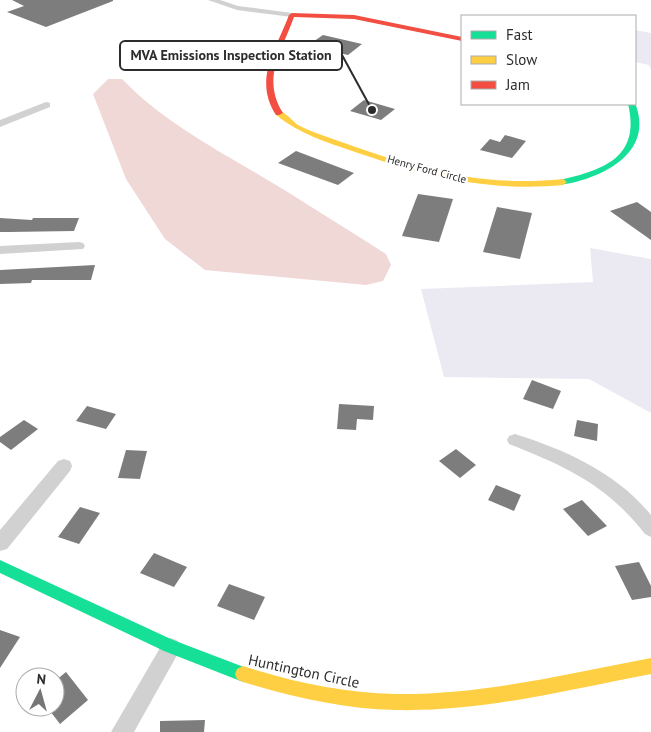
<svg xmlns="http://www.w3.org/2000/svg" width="651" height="732" font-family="'PT Sans',sans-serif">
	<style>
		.green { fill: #ebeaf3 }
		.water { fill: #f0d8d7 }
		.building { fill: #7d7d7d }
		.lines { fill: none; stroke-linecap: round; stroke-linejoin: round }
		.street { fill: #d1d1d1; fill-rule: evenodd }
		.fast { fill: #16e098; fill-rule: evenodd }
		.slow { fill: #ffcf43; fill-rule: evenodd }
		.jam { fill: #f24e42; fill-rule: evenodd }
		.labels { text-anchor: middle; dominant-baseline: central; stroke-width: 5; stroke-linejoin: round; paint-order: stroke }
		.far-street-label { font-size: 11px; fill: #2c2c2c; stroke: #fff }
		.near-street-label { font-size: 15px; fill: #2c2c2c; stroke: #fff }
		.leader { fill: none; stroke: #2c2c2c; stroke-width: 2 }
		.callout-dot { fill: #2c2c2c; stroke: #fff; stroke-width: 2 }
		.callout { fill: #fff; stroke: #2c2c2c; stroke-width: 2 }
		.callout-label { font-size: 14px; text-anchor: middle; font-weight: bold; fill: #2c2c2c }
	</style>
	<rect width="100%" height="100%" fill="#fff"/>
	<g class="green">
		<path d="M635,30L651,33V70L649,65L635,62Z"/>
		<path d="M590,248L651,259V413L589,379L444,377L421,289L593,282Z"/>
	</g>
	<path class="water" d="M108,79H122C161,119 208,145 256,173C300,199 343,227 386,254L391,265L383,281L366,285L205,270L165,239L126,179L93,94Z"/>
	<g class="building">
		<path d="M12,0H113V1L46,27L7,12L24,6Z"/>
		<path d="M323,35L362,44L348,55L307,46Z"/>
		<path d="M364,100L395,109L381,120L350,111Z"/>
		<path d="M505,135L526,141L512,158L480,150L490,139L500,142Z"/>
		<path d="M296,151L354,173L338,185L278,163Z"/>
		<path d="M418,194L453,199L439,242L402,236Z"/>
		<path d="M637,202L651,212V240L610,211Z"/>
		<path d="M497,207L532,213L520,259L483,252Z"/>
		<path d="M0,218L32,220L33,218H79L74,231L9,232H0Z"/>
		<path d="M95,265L91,280H32L31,283L0,284V270Z"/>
		<path d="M532,380L561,391L553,409L523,399Z"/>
		<path d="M339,404L374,406L373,420L357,419L356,430L337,429Z"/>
		<path d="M87,406L116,414L106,429L76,421Z"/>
		<path d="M24,420L38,429L11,450L0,442V437Z"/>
		<path d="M577,420L598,424L597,441L574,436Z"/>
		<path d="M456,449L476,465L460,478L439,461Z"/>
		<path d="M126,450L147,451L140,479L118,478Z"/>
		<path d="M496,485L521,495L514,511L488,500Z"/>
		<path d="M582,500L607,526L588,536L563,509Z"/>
		<path d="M80,507L100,513L79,544L58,537Z"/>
		<path d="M154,553L187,567L174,587L140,573Z"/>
		<path d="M639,562L651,586V597L632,600L615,566Z"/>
		<path d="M229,584L265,597L254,620L217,606Z"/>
		<path d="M0,630L20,637L0,668Z"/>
		<path d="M66,672L88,700L60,724L47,707H55V681Z"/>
		<path d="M205,720L204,732H160V721Z"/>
	</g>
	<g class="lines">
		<g class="street">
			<path d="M208,0H220L238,6L292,13L296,15L292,17L237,10Z"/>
			<path d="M46,102L50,103V107L0,127V120Z"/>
			<path d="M79,242L83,243L85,246L83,249L0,254V246Z"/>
			<path d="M515,434C566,450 617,473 651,515V537L645,534C607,485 565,466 509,444L507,440L509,436Z"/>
			<path d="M64,459L70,461L72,466L70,471L7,549L0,551V530L58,461Z"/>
			<path d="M171,638L178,641L181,648L134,732H111L164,641Z"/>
		</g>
		<g class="fast">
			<path d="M635,103C651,143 621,167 586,179C578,181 568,185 560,184V180C604,170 641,157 628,104Z"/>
			<path d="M0,560L173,640L249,669L251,674L249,679L243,682L164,651L0,573Z"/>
		</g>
		<g class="slow">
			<path d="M276,111C285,110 291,120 298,125C309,131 322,135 333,139C411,167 479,188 563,179L567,182L563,185C488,192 425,176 355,152C326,142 300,134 276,115Z"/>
			<path d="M651,658V674C567,690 482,712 396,710C343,709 293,697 243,682L237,679L235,674L237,669L243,666C293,682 344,693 396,694C482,695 567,674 651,658Z"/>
		</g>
		<path class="jam" d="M292,13L354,15L462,37V41L354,19L294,17C282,51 261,78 283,113L279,115H276C253,79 276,50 289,15Z"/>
	</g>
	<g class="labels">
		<g class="far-street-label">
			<text transform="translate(427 169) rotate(15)">Henry Ford Circle</text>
		</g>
		<g class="near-street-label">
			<text transform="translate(304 671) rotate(12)">Huntington Circle</text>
		</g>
	</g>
	<path class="leader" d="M372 110L342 55"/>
	<circle class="callout-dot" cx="372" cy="110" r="5"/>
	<rect class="callout" x="120" y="41" width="222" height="29" rx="5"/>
	<g class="callout-label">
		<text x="231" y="60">MVA Emissions Inspection Station</text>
	</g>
	<rect x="461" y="15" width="175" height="90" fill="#ffffff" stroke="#ababab"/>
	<rect x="471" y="31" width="25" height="8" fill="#16e098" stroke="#ababab"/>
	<text x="506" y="40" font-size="15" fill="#2c2c2c">Fast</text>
	<rect x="471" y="56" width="25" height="8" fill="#ffcf43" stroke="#ababab"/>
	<text x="506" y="65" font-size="15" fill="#2c2c2c">Slow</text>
	<rect x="471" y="81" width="25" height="8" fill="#f24e42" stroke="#ababab"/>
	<text x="506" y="90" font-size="15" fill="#2c2c2c">Jam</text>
	<g transform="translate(40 692) rotate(6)"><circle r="24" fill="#ffffff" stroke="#ababab"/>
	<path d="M0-4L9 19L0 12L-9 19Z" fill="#767676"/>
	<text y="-8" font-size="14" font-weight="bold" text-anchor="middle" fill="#2c2c2c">N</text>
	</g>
</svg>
